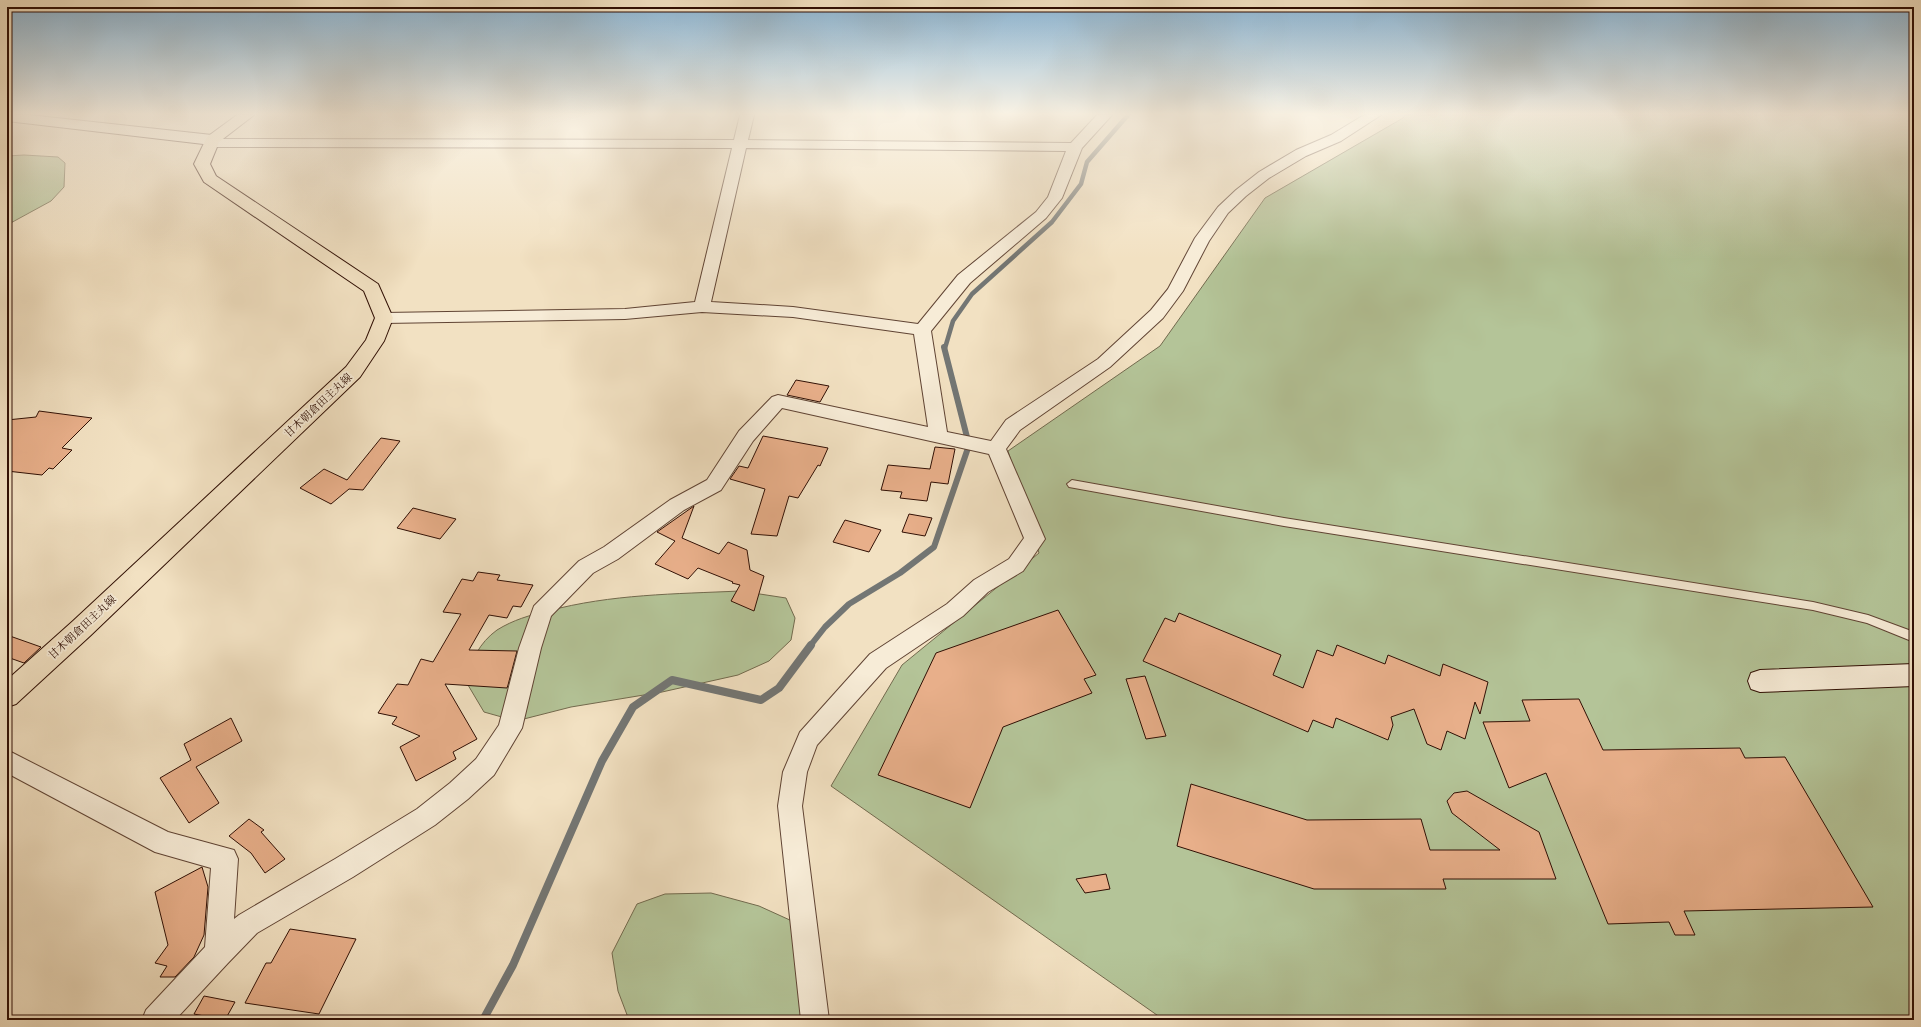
<svg xmlns="http://www.w3.org/2000/svg" width="1921" height="1027" font-family="'Libre Caslon Text','Noto Serif JP',serif">
	<style>
		.green { fill: #b4c498; stroke: #726a4e }
		.lines { fill: none; stroke-linecap: round; stroke-linejoin: round }
		.stream-far2 { stroke: #737674; stroke-width: 4.5 }
		.stream-far1 { stroke: #737674; stroke-width: 6 }
		.stream { stroke: #737674; stroke-width: 8 }
		.building { fill: #e8af8a; stroke: #300f04 }
		.lane-casing { stroke: #604434; stroke-width: 2 }
		.street-casing { stroke: #604434; stroke-width: 2 }
		.secondary-casing { stroke: #300f04; stroke-width: 2 }
		.primary-casing { stroke: #300f04; stroke-width: 2 }
		.lane { fill: #f7ecd7; fill-rule: evenodd }
		.street { fill: #f7ecd7; fill-rule: evenodd }
		.secondary { fill: #f7ecd7; fill-rule: evenodd }
		.primary { fill: #f2e1c2; fill-rule: evenodd }
		.labels { text-anchor: middle; dominant-baseline: central; stroke-width: 3.5; stroke-linejoin: round; paint-order: stroke }
		.street-label { font-size: 11px; fill: #300f04; stroke: #f7ecd7 }
	</style>
	<rect width="100%" height="100%" fill="#f2e1c2"/>
	<filter id="stains"><feTurbulence type="fractalNoise" baseFrequency=".005" numOctaves="4"/><feColorMatrix values="0 0 0 0 .2 0 0 0 0 .09 0 0 0 0 .02 0 0 0 .5 -.17"/></filter>
	<radialGradient id="worn" r=".72"><stop offset=".6" stop-color="#630" stop-opacity="0"/><stop offset="1" stop-color="#630" stop-opacity=".3"/></radialGradient>
	<g class="green">
		<path d="M1405,115H1914V1020H1164L831,786L902,665L1039,553L1008,451L1160,346L1265,198L1403,118Z"/>
		<path d="M24,155L58,157L65,163L64,187L51,201L7,225V156Z"/>
		<path d="M740,591L786,598L795,618L791,640L769,661L738,675L662,692L571,707L516,721L484,712L465,680C472,660 479,643 497,630C513,620 530,615 548,611C611,594 676,594 740,591Z"/>
		<path d="M711,893L759,906L792,921L802,1020H629L618,991L612,953L637,904L665,894Z"/>
	</g>
	<g class="lines">
		<path class="stream-far2" d="M945,348L953,321L972,294L1052,222L1081,184L1087,162L1128,115"/>
		<path class="stream-far1" d="M810,646L825,627L849,604L900,573L934,547L969,445L944,347"/>
		<path class="stream" d="M483,1020L513,965L602,761L633,707L672,680L761,700L779,688L811,645"/>
	</g>
	<g class="building">
		<path d="M796,380L829,386L820,402L787,395Z"/>
		<path d="M39,411L92,418L62,448L72,450L53,469L49,468L42,475L7,471V420L36,417Z"/>
		<path d="M763,436L828,448L820,466L818,465L798,498L789,496L777,536L751,534L765,489L730,479L739,466L748,468Z"/>
		<path d="M381,438L400,441L363,490L349,489L331,504L300,488L324,469L347,480Z"/>
		<path d="M935,447L955,449L948,484L931,482L927,501L900,498L902,492L881,490L888,465L930,469Z"/>
		<path d="M694,506L682,538L719,554L728,542L747,550L750,570L764,576L754,611L731,601L740,585L732,583L733,582L698,568L688,579L655,564L675,541L657,532Z"/>
		<path d="M413,508L456,519L440,539L397,528Z"/>
		<path d="M909,514L932,518L925,536L902,532Z"/>
		<path d="M845,520L881,530L869,552L833,542Z"/>
		<path d="M478,572L500,575L497,580L533,585L521,607L513,606L507,618L489,615L469,650L517,651L508,685L507,688L445,684L477,739L453,752L456,759L416,781L400,747L420,736L392,724L397,717L378,713L397,684L408,685L421,659L433,662L461,614L443,612L462,579L473,581Z"/>
		<path d="M1058,610L1096,675L1084,679L1092,693L1003,727L970,808L878,775L936,653Z"/>
		<path d="M1179,613L1281,655L1273,675L1303,688L1317,650L1333,656L1337,645L1385,664L1388,655L1440,676L1443,664L1488,682L1480,714L1475,702L1465,739L1447,731L1441,750L1427,744L1414,709L1391,717L1393,725L1388,740L1336,718L1333,728L1313,720L1308,732L1143,661L1165,618L1175,622Z"/>
		<path d="M7,635L41,647L24,663L7,657Z"/>
		<path d="M1145,676L1166,736L1146,739L1126,679Z"/>
		<path d="M1579,699L1603,750L1740,748L1745,758L1785,757L1873,907L1684,911L1695,935H1675L1669,922L1608,924L1546,773L1509,788L1483,722L1530,721L1522,700Z"/>
		<path d="M231,718L242,741L196,767L219,803L189,823L160,778L191,760L184,744Z"/>
		<path d="M1191,784L1307,820L1421,819L1430,850H1500L1452,813L1447,801L1454,793L1467,791L1539,832L1556,879H1443L1446,889H1314L1177,846Z"/>
		<path d="M249,819L264,830L261,832L285,859L265,873L251,853L229,836Z"/>
		<path d="M202,867L208,887L204,935L194,957L175,977H160L167,966L155,963L168,945L155,892Z"/>
		<path d="M1106,874L1110,889L1085,893L1076,879Z"/>
		<path d="M290,929L356,939L319,1014L245,1003L266,963H271Z"/>
		<path d="M204,996L235,1002L225,1020L194,1014Z"/>
	</g>
	<g class="lines">
		<defs>
			<path id="lane" d="M1072,480L1284,518L1813,602L1868,615L1914,632V642L1867,623L1813,610L1284,526L1069,487L1067,484Z"/>
			<path id="street" d="M740,115H754L748,140L1071,143L1097,115H1112L1082,148L1062,198L1046,218L970,283L931,331L947,432L991,441L1006,420L1098,359L1151,310L1168,289L1195,238L1218,207L1236,190L1259,172L1296,150L1331,135L1364,115H1381L1341,141L1306,156L1269,178L1246,196L1228,213L1209,241L1183,291L1163,318L1110,367L1020,430L1006,449L1045,539L1023,571L988,592L963,616L886,668L817,745L807,772L802,806L829,1020H801L778,806L783,772L800,732L870,654L947,604L974,580L1009,559L1024,538L989,454L782,408L753,441L721,490L684,510L618,559L593,573L551,616L541,648L522,728L494,775L468,799L435,825L353,877L257,933L228,963L175,1020H142L146,1010L205,947L211,868L155,852L7,773V750L168,832L234,850L238,859L234,919L239,915L335,859L417,809L450,783L476,759L499,725L519,648L534,606L579,561L604,547L670,500L707,480L739,431L772,397L778,395L928,427L914,334L793,317L702,312L625,319L384,323L378,322L376,318L378,314L384,313L625,309L695,302L732,148L210,147L205,146L203,143L205,140L210,139L734,140ZM746,148L1066,151L1048,197L1036,212L958,275L918,324L793,307L711,302Z"/>
			<g id="secondary">
				<path d="M7,115H29L212,135L217,137L220,140L217,143L212,145L7,121Z"/>
				<path d="M1914,664V686L1760,692L1751,689L1748,681L1751,673L1760,670Z"/>
			</g>
			<path id="primary" d="M237,115H254L219,142L210,164L216,176L378,284L393,318L384,341L360,377L91,635L16,704L7,707V680L73,621L346,367L366,340L375,318L364,291L204,182L194,164L207,137Z"/>
		</defs>
		<use href="#lane" class="lane-casing"/>
		<use href="#street" class="street-casing"/>
		<use href="#secondary" class="secondary-casing"/>
		<use href="#primary" class="primary-casing"/>
		<use href="#lane" class="lane"/>
		<use href="#street" class="street"/>
		<use href="#secondary" class="secondary"/>
		<use href="#primary" class="primary"/>
	</g>
	<linearGradient id="sky" x2="0" y2="1"><stop stop-color="#8bb7d7"/><stop offset="0.44" stop-color="#f9f2e4"/><stop offset="1" stop-color="#f9f2e4" stop-opacity="0"/></linearGradient>
	<rect width="1921" height="259" fill="url(#sky)"/>
	<g class="labels">
		<g class="street-label">
			<text transform="translate(318 405) rotate(-43)">甘木朝倉田主丸線</text>
			<text transform="translate(82 627) rotate(-43)">甘木朝倉田主丸線</text>
		</g>
	</g>
	<rect width="1921" height="1027" fill="none" stroke="#f2e1c2" stroke-width="24"/>
	<rect x="8" y="8" width="1905" height="1011" fill="none" stroke="#300f04" stroke-width="2"/>
	<rect x="12" y="12" width="1897" height="1003" fill="none" stroke="#300f04"/>
	<rect width="100%" height="100%" filter="url(#stains)"/>
	<rect width="100%" height="100%" fill="url(#worn)"/>
</svg>
